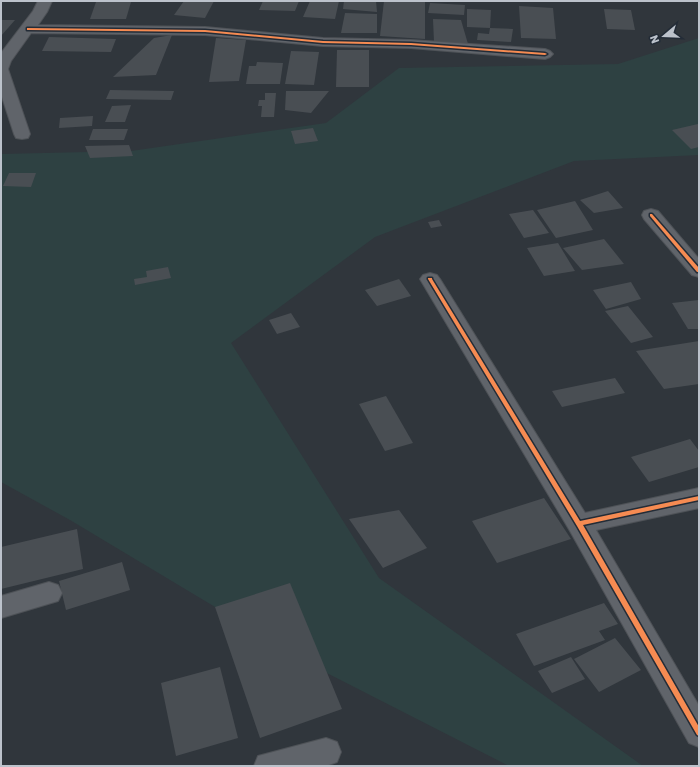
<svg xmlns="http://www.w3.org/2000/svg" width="700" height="767" font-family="Rubik,sans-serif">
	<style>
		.green { fill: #2e4142 }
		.building { fill: #494e53 }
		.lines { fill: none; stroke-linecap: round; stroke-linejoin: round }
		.minor-casing { stroke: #4e5257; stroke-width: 2 }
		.minor { fill: #60646a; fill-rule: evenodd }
		.cycleway-casing { stroke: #232c37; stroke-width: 3 }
		.cycleway { fill: #f68b52; fill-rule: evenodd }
	</style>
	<rect width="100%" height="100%" fill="#30363c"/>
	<path class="green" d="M699,38V155L574,161L375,237L231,343L379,578L643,766H509L317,668L70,520L1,482V154L131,151L326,123L399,68L618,64Z"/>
	<g class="building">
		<path d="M184,1H214L205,18L174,15Z"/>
		<path d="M263,1H299L295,11L259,10Z"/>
		<path d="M310,1H339L335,19L303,17Z"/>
		<path d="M344,1H376L377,12L343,9Z"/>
		<path d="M384,1H425V39L380,36Z"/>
		<path d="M96,2H131L126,19H90Z"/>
		<path d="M430,3L465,5L464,15L428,13Z"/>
		<path d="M519,6L553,8L556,39L521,38Z"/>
		<path d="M467,9L491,10L490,28L467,27Z"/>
		<path d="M604,9L631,10L635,30L607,29Z"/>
		<path d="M345,13L377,14V33H341Z"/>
		<path d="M433,19L461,20L468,44L434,42Z"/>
		<path d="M1,20H15L1,36Z"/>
		<path d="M490,28L513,29L511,42L477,40L478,33L489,34Z"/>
		<path d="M172,35L156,75L113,77L154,38Z"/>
		<path d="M49,37L116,39L111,52L42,51Z"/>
		<path d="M216,38L246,40L239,81L209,82Z"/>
		<path d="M337,50H369V87H336Z"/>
		<path d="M291,51L319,52L314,85L285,84Z"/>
		<path d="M257,62L283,63L280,84H246L249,66H256Z"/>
		<path d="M110,90L174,91L171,100L106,99Z"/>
		<path d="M286,91H329L311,113L285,110Z"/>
		<path d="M265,93H276L274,117H261L262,106H258L259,100H265Z"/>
		<path d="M131,105L125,122H105L112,106Z"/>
		<path d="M93,116L92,126L59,128L60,118Z"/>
		<path d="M698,124L699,147L691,149L672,130Z"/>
		<path d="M313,128L318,141L295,144L291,131Z"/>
		<path d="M93,129H128L124,140H89Z"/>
		<path d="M129,145L133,156L90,158L85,146Z"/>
		<path d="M9,173H36L31,187L3,186Z"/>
		<path d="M608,191L623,208L594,213L580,200Z"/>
		<path d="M575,201L593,230L556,238L537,210Z"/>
		<path d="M533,210L549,233L524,238L509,214Z"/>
		<path d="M439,220L442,226L431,228L428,222Z"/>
		<path d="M604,239L624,264L582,270L563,248Z"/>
		<path d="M558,243L575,271L544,276L527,248Z"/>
		<path d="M168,267L171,278L135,285L134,279L147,277L146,271Z"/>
		<path d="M399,279L411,296L377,306L365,290Z"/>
		<path d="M631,282L641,299L606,309L593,290Z"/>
		<path d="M699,300V329H688L672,303Z"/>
		<path d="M628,306L653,337L631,343L605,311Z"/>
		<path d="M291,313L300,327L277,334L269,320Z"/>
		<path d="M699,341V384L664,389L636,351Z"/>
		<path d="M615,378L625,393L562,407L552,391Z"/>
		<path d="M386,396L413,443L385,451L359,404Z"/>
		<path d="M690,439L699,451V467L649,482L631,457Z"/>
		<path d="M544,498L571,539L497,563L472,521Z"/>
		<path d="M399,510L427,548L383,568L349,519Z"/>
		<path d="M77,529L83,569L1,589V547Z"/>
		<path d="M122,562L130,590L66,610L59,581Z"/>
		<path d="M290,583L342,709L260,738L215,607Z"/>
		<path d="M604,603L618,624L599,631L605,640L534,666L516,634Z"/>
		<path d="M615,638L641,670L599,692L574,659Z"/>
		<path d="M571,657L585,679L552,693L538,671Z"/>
		<path d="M220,667L238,738L176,756L161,683Z"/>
	</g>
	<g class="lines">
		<defs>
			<g id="minor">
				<path d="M38,1H52L47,12L38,25L205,27L323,38L411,40L545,49L550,51L553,54L550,57L545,59L411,48L323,46L205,35L31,33L11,61L8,69L30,134L28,138L22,139L16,138L14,134L1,94V53L33,11Z"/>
				<path d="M651,209L658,211L699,259V277L692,275L644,219L642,215L644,211Z"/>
				<path d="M430,273L437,275L440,279L585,513L699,488V508L596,530L699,706V747L689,743L570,531L420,279L423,275Z"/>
				<path d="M49,582L58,585L62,593L58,601L1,618V596Z"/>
				<path d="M326,738L337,742L341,752L337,762L326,766H254L258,756Z"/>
			</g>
		</defs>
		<use href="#minor" class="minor-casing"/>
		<use href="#minor" class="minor"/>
		<defs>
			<g id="cycleway">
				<path d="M27,28L205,30L323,41L411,43L545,53L547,54L545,55L411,45L323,43L205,32L28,30H27Z"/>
				<path d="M650,214H652L699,268V272H697L650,216Z"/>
				<path d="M428,278H432V279L580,521L699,496V500L583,525L699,727V736L697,735L577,526L428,279Z"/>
			</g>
		</defs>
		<use href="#cycleway" class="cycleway-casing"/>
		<use href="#cycleway" class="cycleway"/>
	</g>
	<rect width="700" height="767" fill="none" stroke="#bcc2cb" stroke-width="4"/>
	<g transform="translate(664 36) rotate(251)" stroke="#232c37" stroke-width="3" paint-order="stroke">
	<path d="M0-3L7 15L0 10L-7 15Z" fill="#bcc2cb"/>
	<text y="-6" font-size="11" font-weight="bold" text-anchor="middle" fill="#bcc2cb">N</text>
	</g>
</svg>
